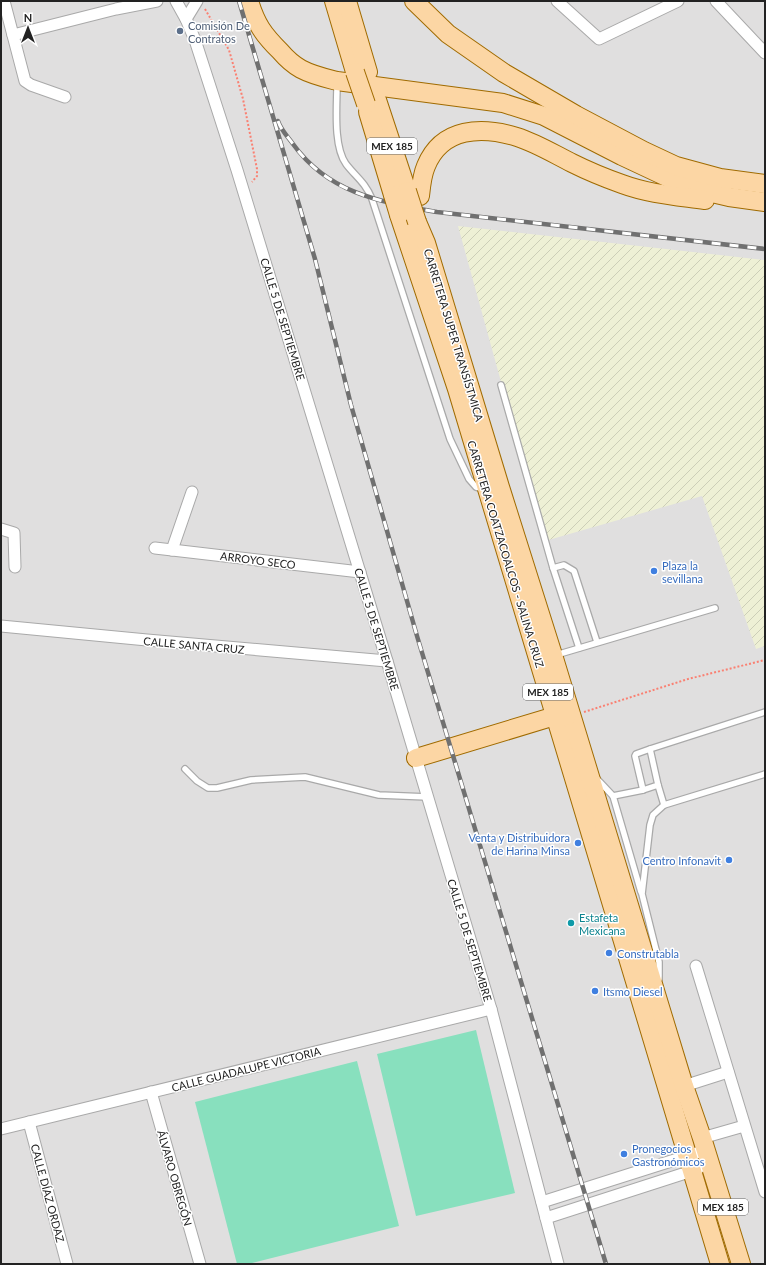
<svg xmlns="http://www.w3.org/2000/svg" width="766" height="1265" font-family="Lato,sans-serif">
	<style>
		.residential { fill: #e0dfdf }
		.farmland { fill: url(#farmland-furrows) }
		.pitch { fill: #88e0be }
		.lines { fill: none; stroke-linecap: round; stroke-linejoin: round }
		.lane-casing { stroke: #a9a9a9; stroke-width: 8 }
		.street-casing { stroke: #a9a9a9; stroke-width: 13 }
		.primary-casing { stroke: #a06b00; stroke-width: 20 }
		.path { stroke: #fa8072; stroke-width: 2; stroke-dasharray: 2 2; stroke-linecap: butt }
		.lane { stroke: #fff; stroke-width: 5.5 }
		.street { stroke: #fff; stroke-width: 11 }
		.primary { stroke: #fcd6a4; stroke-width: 18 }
		.rail-casing { stroke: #707070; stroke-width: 4.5 }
		.rail { stroke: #fff; stroke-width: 3; stroke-dasharray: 9; stroke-linecap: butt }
		.primary-bridge-casing { stroke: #a06b00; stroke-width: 20; stroke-linecap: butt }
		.primary-bridge { stroke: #fcd6a4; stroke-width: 18 }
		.service-dot { fill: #5c6f8a; stroke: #fff; stroke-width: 1.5 }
		.shop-dot { fill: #3f7fe0; stroke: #fff; stroke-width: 1.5 }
		.culture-dot { fill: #0f9aa8; stroke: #fff; stroke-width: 1.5 }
		.labels { text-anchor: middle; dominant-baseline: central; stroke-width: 3; stroke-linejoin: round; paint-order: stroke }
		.shield { fill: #fff; stroke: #646464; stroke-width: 1 }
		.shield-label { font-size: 10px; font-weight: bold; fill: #222 }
		.service-label { font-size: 11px; fill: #4e5e75; stroke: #fff; text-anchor: start }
		.street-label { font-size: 11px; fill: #222; stroke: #fff }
		.shop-label { font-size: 11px; fill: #366cbe; stroke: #fff; text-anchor: start }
		.culture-label { font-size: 11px; fill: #0d838f; stroke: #fff; text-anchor: start }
	</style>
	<defs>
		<pattern id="farmland-furrows" width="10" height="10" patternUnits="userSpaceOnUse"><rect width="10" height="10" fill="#eef0d5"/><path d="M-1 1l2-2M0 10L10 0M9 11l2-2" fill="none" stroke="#ccceb7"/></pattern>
	</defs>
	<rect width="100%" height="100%" fill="#f2efe9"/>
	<rect class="residential" x="1" y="1" width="764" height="1263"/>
	<path class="farmland" d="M458,226L765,260V646L756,649L702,496L545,541Z"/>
	<g class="pitch">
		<path d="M476,1030L515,1193L416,1216L377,1054Z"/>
		<path d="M357,1061L399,1226L248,1264H237L195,1102Z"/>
	</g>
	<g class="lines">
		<defs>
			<g id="lane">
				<path d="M337,84C337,106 333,146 346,164C356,177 365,182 372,199L450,439L469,479L476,487L484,489"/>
				<path d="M501,385L553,568"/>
				<path d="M579,648L553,568L564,565L574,571L597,642"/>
				<path d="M556,655L715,608"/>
				<path d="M185,769L197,781L208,788H217L251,780L305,777L379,795L428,797"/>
				<path d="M597,779L613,796L643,790L658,785L650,749L765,712"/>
				<path d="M658,785L664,805L765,774"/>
				<path d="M643,790L635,756L636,754L650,749"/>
				<path d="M613,796L641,892"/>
				<path d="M659,979V962L642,894L650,825L653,815L664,805"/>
			</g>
			<g id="street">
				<path d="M4,1L25,81L31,85L65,97"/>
				<path d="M176,1L186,19L195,40L237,170L387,661L491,1009L558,1264"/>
				<path d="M557,1L599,39L678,1"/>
				<path d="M716,1L765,53"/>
				<path d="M186,19L197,1"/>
				<path d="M13,35L116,9L157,1"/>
				<path d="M1,529L14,533L15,567"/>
				<path d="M155,548L360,572"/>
				<path d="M172,550L192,492"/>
				<path d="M1,626L147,640L387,661"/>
				<path d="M696,966L765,1192"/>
				<path d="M684,1086L728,1072"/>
				<path d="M151,1092L200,1264"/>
				<path d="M29,1122L67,1264"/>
				<path d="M1,1129L491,1009"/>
				<path d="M702,1138L744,1126"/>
				<path d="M542,1202L706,1150"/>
				<path d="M546,1218L698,1169"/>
			</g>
			<g id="primary">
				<path d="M249,1C256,24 263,34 280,51C286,58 292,64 301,69C312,75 325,78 337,81L503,103L544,116L622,156L671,179L699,190L729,197L765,202"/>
				<path d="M334,1L355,72"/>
				<path d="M347,1L368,72"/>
				<path d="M414,1L448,34L504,73L576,115L644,151L676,166L720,178L765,184"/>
				<path d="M377,100L407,191"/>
				<path d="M368,112L393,195"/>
				<path d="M420,196C421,186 422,175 426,166C442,127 482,126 517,137C536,143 554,154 572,163C588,171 605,178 622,184C649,194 677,196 705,200"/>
				<path d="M399,215L457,389L720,1264"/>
				<path d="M417,222L426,243L500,487L553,655L684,1086L702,1138L741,1264"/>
				<path d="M416,758L555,716H567"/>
			</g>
		</defs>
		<use href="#lane" class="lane-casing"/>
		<use href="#street" class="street-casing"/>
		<use href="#primary" class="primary-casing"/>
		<g class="path">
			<path d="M205,9L229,50L243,99L257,169V176L252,182"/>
			<path d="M584,712L688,679L765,660"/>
		</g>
		<use href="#lane" class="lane"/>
		<use href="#street" class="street"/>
		<use href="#primary" class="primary"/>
		<defs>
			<g id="rail">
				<path d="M239,1L315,259L351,405L417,636L606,1264"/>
				<path d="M278,121C281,130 288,137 293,144C329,194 381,202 437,212L765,249"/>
			</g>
		</defs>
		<use href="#rail" class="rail-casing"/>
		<use href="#rail" class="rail"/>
		<defs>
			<g id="primary-bridge">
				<path d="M355,72L366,104"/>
				<path d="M407,191L417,222"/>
				<path d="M393,195L399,215"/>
			</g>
		</defs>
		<use href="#primary-bridge" class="primary-bridge-casing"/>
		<use href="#primary-bridge" class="primary-bridge"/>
	</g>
	<circle class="service-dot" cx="180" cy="31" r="4"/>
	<g class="shop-dot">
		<circle cx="654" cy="571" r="4"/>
		<circle cx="578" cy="843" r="4"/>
		<circle cx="729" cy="860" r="4"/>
		<circle cx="609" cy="953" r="4"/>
		<circle cx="595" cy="991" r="4"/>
		<circle cx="624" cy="1154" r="4"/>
	</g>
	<circle class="culture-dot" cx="571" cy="923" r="4"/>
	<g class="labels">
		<g class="shield">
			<rect x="367" y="138" width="50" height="16" rx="3"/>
			<rect x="523" y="684" width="50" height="16" rx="3"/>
			<rect x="698" y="1199" width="50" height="16" rx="3"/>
		</g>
		<g class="shield-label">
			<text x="392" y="146">MEX 185</text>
			<text x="548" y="692">MEX 185</text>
			<text x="723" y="1207">MEX 185</text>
		</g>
		<g class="service-label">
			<text x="188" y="25">Comisión De<tspan x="188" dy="13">Contratos</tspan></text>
		</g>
		<g class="street-label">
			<text transform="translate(283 319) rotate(73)">CALLE 5 DE SEPTIEMBRE</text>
			<text transform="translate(454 335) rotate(73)">CARRETERA SUPER TRANSÍSTMICA</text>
			<text transform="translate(506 554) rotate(73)">CARRETERA COATZACOALCOS - SALINA CRUZ</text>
			<text transform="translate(258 560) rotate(7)">ARROYO SECO</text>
			<text transform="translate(377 629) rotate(73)">CALLE 5 DE SEPTIEMBRE</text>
			<text transform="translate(194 645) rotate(5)">CALLE SANTA CRUZ</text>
			<text transform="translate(470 940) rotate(73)">CALLE 5 DE SEPTIEMBRE</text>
			<text transform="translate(246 1069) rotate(-14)">CALLE GUADALUPE VICTORIA</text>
			<text transform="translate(175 1178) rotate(74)">ÁLVARO OBREGÓN</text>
			<text transform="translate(48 1193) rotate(75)">CALLE DÍAZ ORDAZ</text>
		</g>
		<g class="shop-label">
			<text x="662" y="565">Plaza la<tspan x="662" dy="13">sevillana</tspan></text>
			<text x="570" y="837" text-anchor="end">Venta y Distribuidora<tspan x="570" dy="13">de Harina Minsa</tspan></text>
			<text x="721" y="860" text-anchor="end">Centro Infonavit</text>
			<text x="617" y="953">Construtabla</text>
			<text x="603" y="991">Itsmo Diesel</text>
			<text x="632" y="1148">Pronegocios<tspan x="632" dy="13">Gastronómicos</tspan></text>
		</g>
		<g class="culture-label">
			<text x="579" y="917">Estafeta<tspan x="579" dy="13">Mexicana</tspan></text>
		</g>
	</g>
	<rect width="766" height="1265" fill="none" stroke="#222222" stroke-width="4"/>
	<g transform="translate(28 28)" stroke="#ffffff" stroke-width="3" paint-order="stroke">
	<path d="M0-3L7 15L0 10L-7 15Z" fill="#222222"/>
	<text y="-6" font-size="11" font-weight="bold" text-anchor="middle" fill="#222222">N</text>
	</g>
</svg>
